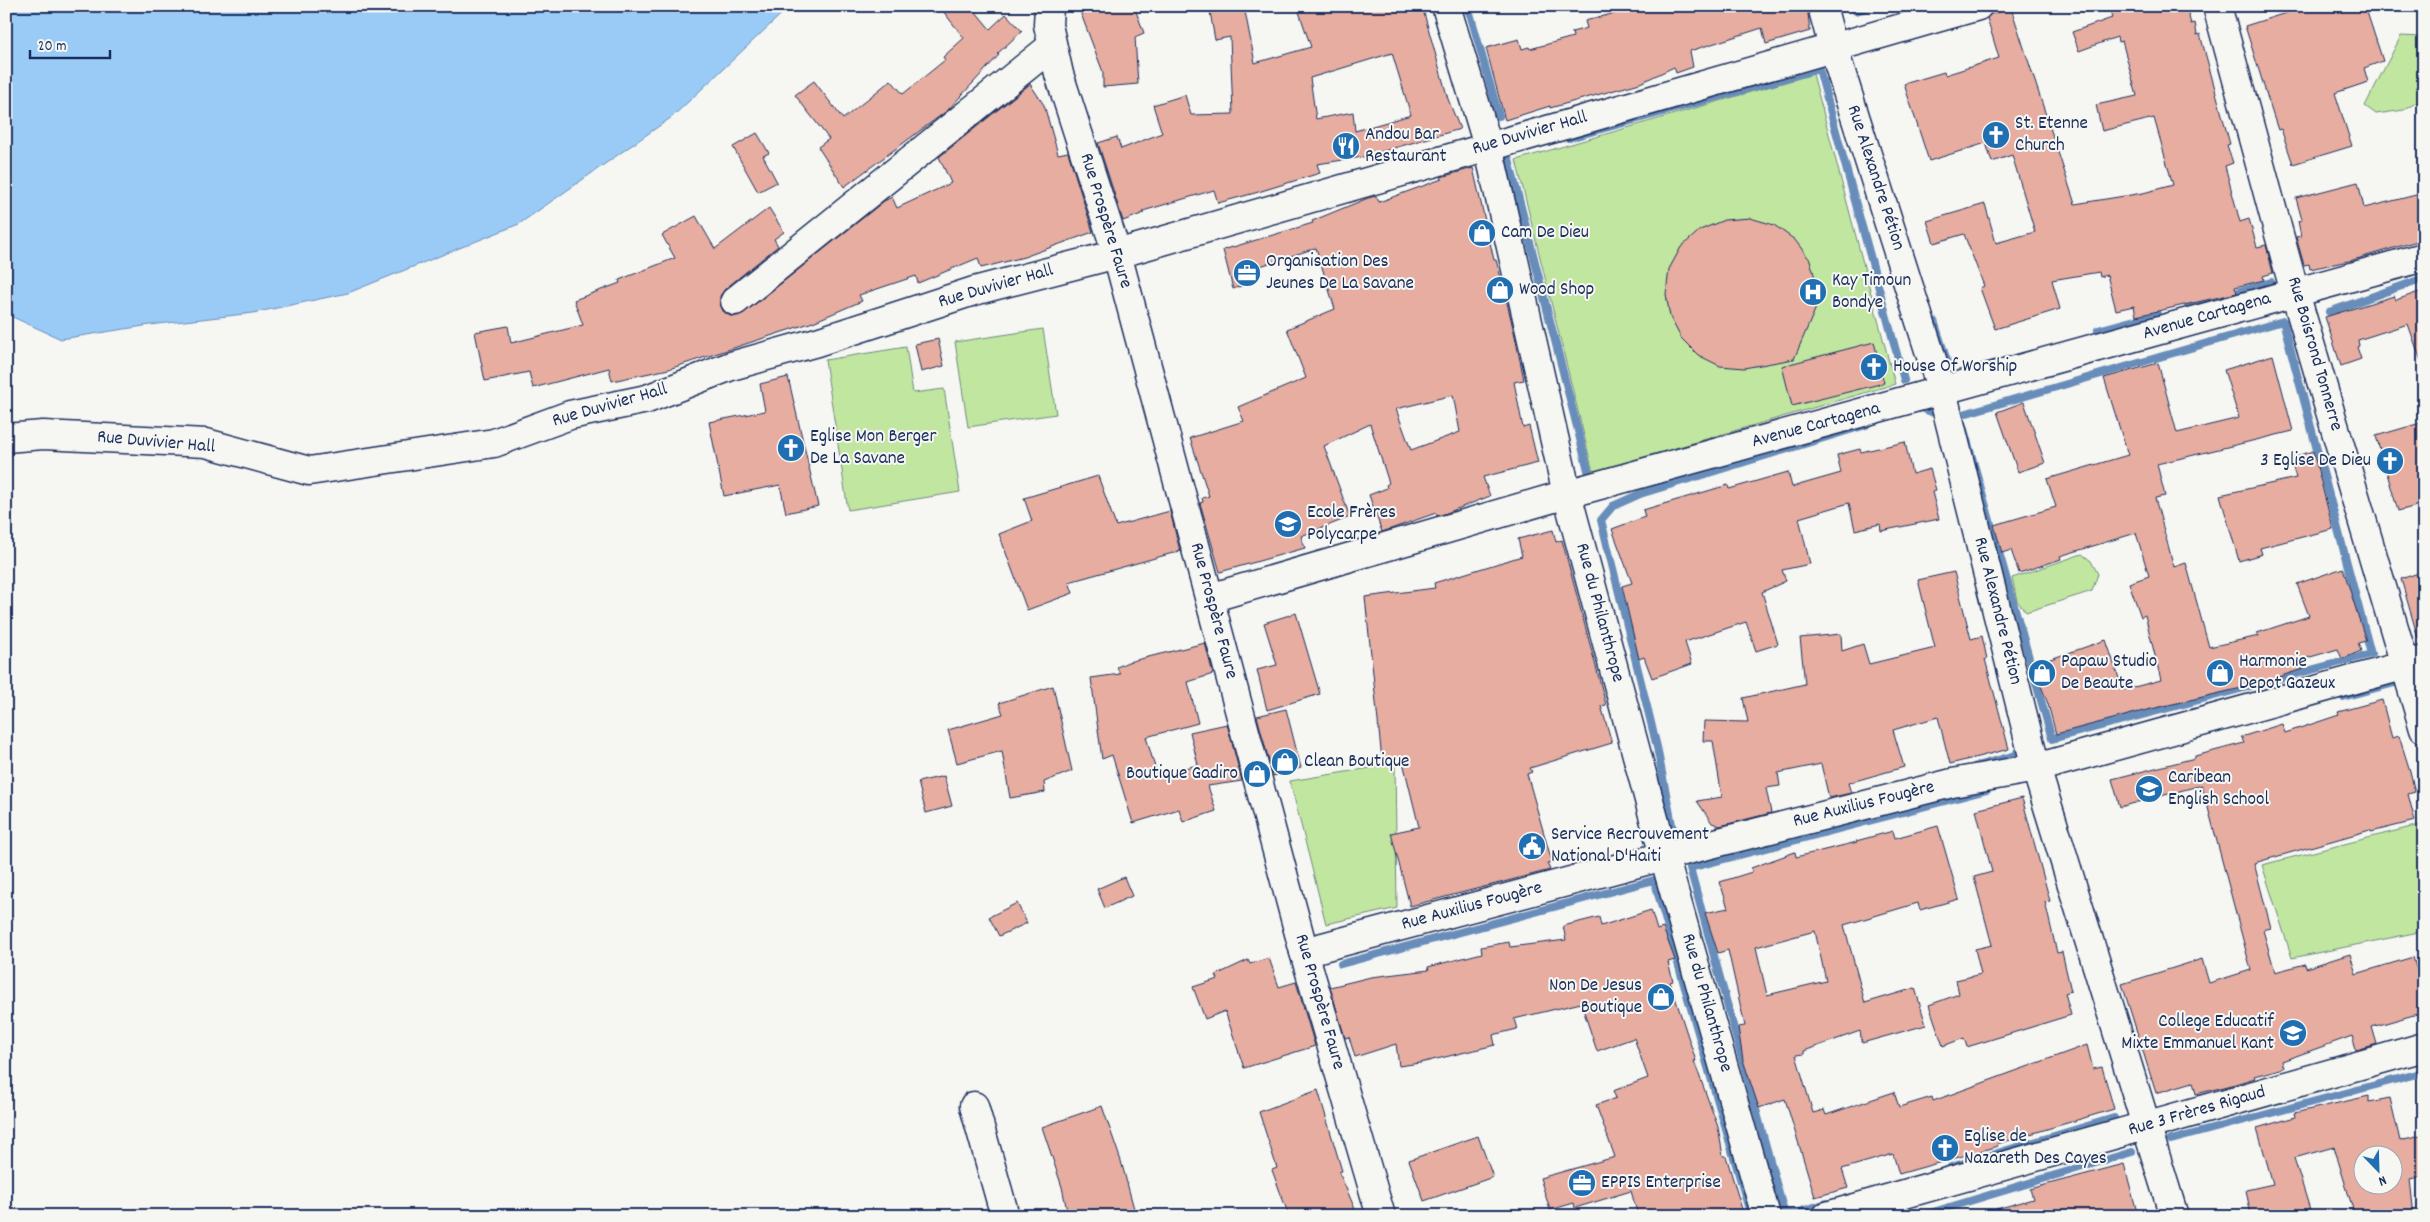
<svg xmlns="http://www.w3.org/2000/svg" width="2430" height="1222" font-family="Dekko,sans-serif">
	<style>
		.green { fill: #c1e6a0; stroke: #6e8a7f }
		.water { fill: #9acbf7; stroke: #678dba }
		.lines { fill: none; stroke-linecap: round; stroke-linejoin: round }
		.stream { stroke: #678dba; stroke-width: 8 }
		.building { fill: #e6ada0; stroke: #1b2f5e; fill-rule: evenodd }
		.minor-casing { stroke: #1b2f5e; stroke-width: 31 }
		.minor { stroke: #f6f6f2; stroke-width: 28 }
		.labels { text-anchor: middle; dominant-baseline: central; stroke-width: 4; stroke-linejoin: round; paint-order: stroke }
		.poi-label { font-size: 19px; fill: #1b2f5e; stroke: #f6f6f2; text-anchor: start }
		.street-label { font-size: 19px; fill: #1b2f5e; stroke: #f6f6f2 }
	</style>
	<rect width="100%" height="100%" fill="#f6f6f2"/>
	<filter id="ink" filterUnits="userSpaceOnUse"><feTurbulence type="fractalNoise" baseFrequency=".02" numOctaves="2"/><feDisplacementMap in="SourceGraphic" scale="10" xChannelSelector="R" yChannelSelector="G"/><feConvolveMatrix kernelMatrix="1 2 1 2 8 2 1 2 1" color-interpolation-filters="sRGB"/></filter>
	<g filter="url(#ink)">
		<g class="green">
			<path d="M2401,36L2423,37L2424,98L2404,110L2376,114L2365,106Z"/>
			<path d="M1813,74L1895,384L1593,472L1516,160Z"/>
			<path d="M1043,329L1056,414L968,427L955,342Z"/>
			<path d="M906,347L913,393L944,389L960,492L848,510L825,360Z"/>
			<path d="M2082,554L2091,561L2098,574L2092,591L2026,612L2017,601L2012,578Z"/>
			<path d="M1395,764L1397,908L1326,924L1290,781Z"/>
			<path d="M2419,825L2424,843V931L2292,958L2262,865Z"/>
		</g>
		<path class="water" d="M6,6H790L672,117L519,224L348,293L253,313L150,325L61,339L6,314Z"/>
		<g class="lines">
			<g class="stream">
				<path d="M1468,6L1499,116"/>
				<path d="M1854,6L1856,11L1874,6"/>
				<path d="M1569,138L1819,69L1904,380"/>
				<path d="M1509,160L1589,474"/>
				<path d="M2240,291L2271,282"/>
				<path d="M2188,305L2206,300"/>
				<path d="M2329,312L2424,278"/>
				<path d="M1934,321L1947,361"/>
				<path d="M2283,321L2371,654L2052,739L1960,415Z"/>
				<path d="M2098,330L2157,314"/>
				<path d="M1918,409L1922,408L1936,414L1938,420"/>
				<path d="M2343,697L2402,681"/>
				<path d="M1976,766L2016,755L2021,743"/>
				<path d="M1674,835L1657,747L1601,520L1613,506L1640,494L1866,425"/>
				<path d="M1341,964L1654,880L1750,1213"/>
				<path d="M2171,1140L2424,1072"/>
				<path d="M1951,1167L2114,1118"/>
				<path d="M1827,1203L1792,1214L1784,1212L1690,868L1987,790"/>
				<path d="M1920,1216L2132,1152"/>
			</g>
		</g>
		<g class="building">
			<path d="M939,6H971L990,29L1006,14L1022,31L997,54L999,55L948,110L844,187L818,147L829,139L795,95L814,81L843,119L891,80L903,94L945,60L943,57L964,38Z"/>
			<path d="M1078,6H1134L1144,33L1135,37L1138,84L1103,87V72Z"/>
			<path d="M1209,6H1244L1255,63L1311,47L1297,6H1422L1448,99L1460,129L1363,157L1317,164L1320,173L1255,193L1218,203L1214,190L1143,211L1144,213L1123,221L1098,143L1117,137L1121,149L1162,133L1153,105L1185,95L1191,115L1233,114L1230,37L1215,40ZM1392,53L1411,115L1355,131L1353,112L1316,119L1310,78Z"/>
			<path d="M1642,6H1807L1810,31L1766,44L1762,28L1690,51L1693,67L1676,73L1674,67L1640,83L1550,108V106L1505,120L1486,48L1519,39L1522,49L1529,47L1530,49L1573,37L1572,32L1587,28L1585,21Z"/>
			<path d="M2109,6H2186L2191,24L2195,23L2197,35L2200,34L2230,144L2227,145L2233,163L2225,166L2240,222L2249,219L2257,247L2266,245L2273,273L2263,276L2264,280L2235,287L2237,293L2136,316L2134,306L2116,310L2107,275L2100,277L2099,272L2052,280L2060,309L1995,329L1980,288L1984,286L1964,234L1934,243L1927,221L1985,204L1996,243L2035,232L2012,155L1992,162L1986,143L1929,161L1904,84L1944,72L1945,75L1999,58L1987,18L1991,14L2011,8L2075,204L2143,193L2173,185L2154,118L2102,131L2096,105L2137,96L2122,41L2118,42L2117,37L2079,51L2072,32L2112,18Z"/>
			<path d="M2308,6H2365L2383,61L2364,68L2368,82L2335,93L2352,146L2293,164L2281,129L2278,130L2273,115L2245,26Z"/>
			<path d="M1030,84L1044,105L1058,154L1068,152L1093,232L1024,257L981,268L978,258L918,283L916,276L859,295L862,301L813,322L669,369L612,381L609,368L533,388L529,372L485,381L475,332L508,326L511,343L583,325L574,300L620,283L619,280L675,258L662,235L696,216L715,249L769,208L784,232L774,239L778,246L725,289L720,296V304L723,311L730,316H737L744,313L884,201L892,197L897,208L951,183L939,157Z"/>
			<path d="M757,133L769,153L763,156L777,182L758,192L733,147Z"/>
			<path d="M1473,168L1494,260H1496L1501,278L1515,336L1524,380L1514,382L1523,428L1529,426L1538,463L1483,477L1490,496L1444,514L1437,516L1436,513L1382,532L1369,495L1387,488L1386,485L1389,483L1370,424L1324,446L1350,517L1301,536L1305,548L1220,572L1200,503L1203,502L1202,498L1209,496L1190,438L1244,421L1238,407L1306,378L1287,329L1335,309L1316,248L1251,269L1255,281L1233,289L1223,250L1313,223L1312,221L1368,198L1376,196L1379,202L1442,179L1441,177ZM1453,395L1460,432L1411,450L1396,409Z"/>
			<path d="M2358,182L2364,208L2424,193V239L2353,260L2310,269L2309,264L2304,265L2296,237L2301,236L2298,221L2302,220L2296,198Z"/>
			<path d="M1750,218L1774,225L1795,240L1810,260L1817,285L1815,310L1794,359L1744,368L1720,366L1698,355L1681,338L1670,317L1666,294L1669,269L1681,247L1700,230L1724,220Z"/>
			<path d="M2419,292L2424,305V360L2421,361L2408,324L2358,340L2359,346L2357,347L2361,359L2341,366L2325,317L2394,296L2396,300Z"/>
			<path d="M938,339L944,366L921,372L915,344Z"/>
			<path d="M1874,342L1884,383L1792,406L1782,366Z"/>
			<path d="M2273,355L2293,431L2157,464L2165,496L2155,498L2174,567L2186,563L2209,647L2259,636L2257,633L2309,616L2297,584L2343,568L2366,641L2358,643L2361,651L2342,659L2338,649L2300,660L2303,669L2250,686L2147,710L2056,734L2048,704L2033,665L2106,640L2123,690L2161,680L2145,615L2141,617L2129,583L2149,576L2136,533L2060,556L2061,559L2019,573L2011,550L2002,553L1994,525L2056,507L2047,479L2128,455L2104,378L2158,363L2177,433L2239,418L2224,370Z"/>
			<path d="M788,377L818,506L786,513L780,485L724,496L709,422L765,411L760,384Z"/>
			<path d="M2024,402L2045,463L2018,472L1997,412Z"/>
			<path d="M2424,422V504L2398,511L2376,436Z"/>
			<path d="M1905,442L1912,474L1930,469L1936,490L1932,492L1939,519L1881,531L1880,524L1855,530L1849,503L1799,518L1810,564L1782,570L1786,581L1762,592L1778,644L1756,651L1746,622L1685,642L1692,664L1652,678L1644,657L1639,659L1622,586L1632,583L1612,529L1645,517L1643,510L1728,485L1729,489L1788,472L1792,487L1841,473L1837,455L1860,449L1861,452Z"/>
			<path d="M2313,451L2333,529L2260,548L2262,554L2239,561L2220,495L2296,478L2290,458Z"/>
			<path d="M1098,476L1116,526L1170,511L1180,551L1069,582L1073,593L1027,610L999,534L1032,521L1024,498Z"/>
			<path d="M1553,530L1556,542L1562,540L1599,678L1606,705L1601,706L1612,743L1530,768L1532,772L1527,774L1552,862L1547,863L1550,870L1410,906L1391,833L1419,827L1402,758L1382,760L1365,597L1435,588L1434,583L1522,556L1518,539Z"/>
			<path d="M2424,571V637L2418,638L2401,579Z"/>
			<path d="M1954,572L1971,639L1982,636L1987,659H1985L2009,749L1950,764L1938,717L1893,730L1904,767L1848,783L1851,793L1829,798L1821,764L1778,773L1780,786L1766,788L1771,813L1720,826L1712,823L1697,801L1722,797L1713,741H1703L1704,721L1748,722L1743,698L1805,684L1800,638L1841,634L1842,651L1863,644L1869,664L1935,648L1918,580Z"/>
			<path d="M1296,613L1320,694L1267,710L1257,670L1277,665L1264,623Z"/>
			<path d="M1205,643L1213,674L1188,682L1198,723L1146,737L1157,774L1198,765L1190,732L1227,724L1242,781L1208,786L1216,811L1183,822L1179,809L1133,823L1112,755L1102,759L1091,678L1120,674L1117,667L1128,662Z"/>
			<path d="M1053,686L1072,771L1044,782L1045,792L1010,798L1002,751L957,763L948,730L1003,714L999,703Z"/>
			<path d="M2382,700L2392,738L2399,736L2410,771L2415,792L2408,794L2415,821L2371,832L2370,830L2254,863L2271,928L2263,930L2275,972L2305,964L2306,968L2350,954L2356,974L2413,957L2419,978L2424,976V1012L2372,1027L2377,1044L2367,1047L2356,1050L2352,1036L2282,1061L2284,1068L2254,1076L2255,1078L2232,1085L2196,1094L2193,1082L2156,1093L2122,984L2202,959L2209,983L2251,970L2202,785L2120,807L2112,779L2195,758V756L2244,743L2241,737L2282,724L2285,733L2339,715L2338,712Z"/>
			<path d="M1286,709L1301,768L1273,776L1257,716Z"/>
			<path d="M944,776L952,806L926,813L918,782Z"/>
			<path d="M2022,798L2050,901L2045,902L2057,953L2062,952L2071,991L2065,993L2071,1015L1967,1047L1964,1038L1943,1046L1929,1005L1959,994L1956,980L1981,974L1975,949L1992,945L1974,877L1992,872L1976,810Z"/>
			<path d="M1938,826L1959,899L1920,910L1918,903L1844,925L1865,1003L1915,988L1926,1025L1862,1043L1860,1031L1804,1051V1054L1796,1055L1813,1113L1824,1110L1826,1115L1894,1092L1899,1107L1932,1097L1933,1101L2087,1045L2093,1069L2102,1067L2114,1109L1997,1144L1998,1146L1899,1174L1893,1154L1842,1169L1848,1188L1815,1197L1785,1099L1759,1108L1743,1060L1738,1027L1745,1026L1728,950L1718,953L1705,913L1728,908L1720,882L1752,872L1751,868L1795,852L1796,857L1857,842L1856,841L1893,831L1895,838ZM1815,931L1826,981L1767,995L1756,947Z"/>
			<path d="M1124,877L1132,896L1105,908L1097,889Z"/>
			<path d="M1017,903L1027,923L999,936L989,917Z"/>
			<path d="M1651,910L1657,930L1663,928L1675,960L1668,962L1673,981L1670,982L1696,1061H1694L1718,1127L1723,1156H1726L1744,1216H1638L1631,1191L1575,1208L1574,1203L1550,1210L1540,1178L1615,1157L1596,1105L1616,1098L1613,1091L1648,1078L1634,1038L1597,1051L1581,1003L1514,1019L1517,1029L1493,1035L1495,1045L1420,1063L1399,1066L1396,1044L1355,1057L1349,1037L1345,1038L1330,987L1371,977L1429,970L1428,967L1482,953L1481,947L1509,942L1510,947L1566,940L1563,926L1599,917L1601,926Z"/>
			<path d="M1269,958L1279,987L1296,982L1315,1046L1244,1068L1225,1011L1205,1019L1193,987L1218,979L1216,975L1248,960L1250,964Z"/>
			<path d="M1318,1090L1342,1171L1339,1172L1358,1216H1289L1272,1170L1277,1168L1259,1112Z"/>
			<path d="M2369,1096V1102L2390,1098L2400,1141L2424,1135V1176L2410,1179L2414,1216H2355L2334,1147L2294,1158L2312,1216H2251L2246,1190L2273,1184L2257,1128L2295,1117L2294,1113ZM2362,1154H2392V1184H2362Z"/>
			<path d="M1102,1106L1121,1161L1136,1216H1068L1062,1187L1042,1127Z"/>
			<path d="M1478,1136L1493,1177L1424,1201L1409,1160Z"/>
			<path d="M2124,1164L2137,1212L2122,1216H1996V1209L2033,1199L2030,1189Z"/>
		</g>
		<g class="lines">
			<defs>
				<g id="minor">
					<path d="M1049,6L1048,25L1059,74L1117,254L1304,952L1381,1216"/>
					<path d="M1446,6L1488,146L1567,494L1664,856L1766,1216"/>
					<path d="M1822,6L1833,47L1942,391L2036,768L2174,1216"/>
					<path d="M2217,6L2295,293L2424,729"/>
					<path d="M735,301L1052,46"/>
					<path d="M6,438L43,435L206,443L309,471L494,443L570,415L647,399L731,366L817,342L974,291L1117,254L1978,6"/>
					<path d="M1210,598L1567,494L2424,257"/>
					<path d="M1304,952L1664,856L1952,783L2036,768L2424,660"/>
					<path d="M974,1106L1005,1216"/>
					<path d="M1827,1216L2424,1047"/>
				</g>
			</defs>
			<use href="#minor" class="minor-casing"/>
			<use href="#minor" class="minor"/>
		</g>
	</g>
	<defs>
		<symbol id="church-disc" viewBox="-11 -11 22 22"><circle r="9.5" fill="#1f6fb2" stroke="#f6f6f2"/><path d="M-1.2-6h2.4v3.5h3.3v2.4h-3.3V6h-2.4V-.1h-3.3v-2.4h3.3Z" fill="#fff"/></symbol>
		<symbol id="restaurant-disc" viewBox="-11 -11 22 22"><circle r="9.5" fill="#1f6fb2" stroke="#f6f6f2"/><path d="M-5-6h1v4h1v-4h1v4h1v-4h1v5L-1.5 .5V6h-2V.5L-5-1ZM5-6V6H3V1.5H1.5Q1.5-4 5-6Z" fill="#fff"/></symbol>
		<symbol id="shop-disc" viewBox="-11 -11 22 22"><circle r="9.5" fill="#1f6fb2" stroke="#f6f6f2"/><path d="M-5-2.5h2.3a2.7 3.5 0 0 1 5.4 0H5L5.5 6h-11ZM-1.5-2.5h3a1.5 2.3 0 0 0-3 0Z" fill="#fff"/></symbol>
		<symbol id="office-disc" viewBox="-11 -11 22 22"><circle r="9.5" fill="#1f6fb2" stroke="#f6f6f2"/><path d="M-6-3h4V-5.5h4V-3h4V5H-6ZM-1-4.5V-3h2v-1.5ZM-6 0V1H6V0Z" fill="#fff"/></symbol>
		<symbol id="hospital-disc" viewBox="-11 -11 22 22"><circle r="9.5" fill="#1f6fb2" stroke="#f6f6f2"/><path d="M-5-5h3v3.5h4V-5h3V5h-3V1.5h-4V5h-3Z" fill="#fff"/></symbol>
		<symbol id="school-disc" viewBox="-11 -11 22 22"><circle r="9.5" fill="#1f6fb2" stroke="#f6f6f2"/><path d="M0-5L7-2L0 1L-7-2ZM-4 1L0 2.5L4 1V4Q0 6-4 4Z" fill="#fff"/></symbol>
		<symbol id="civic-disc" viewBox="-11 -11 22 22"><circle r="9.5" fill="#1f6fb2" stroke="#f6f6f2"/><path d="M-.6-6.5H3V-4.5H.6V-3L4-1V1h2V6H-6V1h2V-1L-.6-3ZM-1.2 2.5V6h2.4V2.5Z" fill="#fff"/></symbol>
	</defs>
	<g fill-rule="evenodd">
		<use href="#church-disc" x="1980" y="119" width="32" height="32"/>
		<use href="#restaurant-disc" x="1330" y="130" width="32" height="32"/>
		<use href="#shop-disc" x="1466" y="217" width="32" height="32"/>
		<use href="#office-disc" x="1231" y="257" width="32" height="32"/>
		<use href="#shop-disc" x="1484" y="274" width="32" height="32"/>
		<use href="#hospital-disc" x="1797" y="276" width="32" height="32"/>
		<use href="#church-disc" x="1858" y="351" width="32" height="32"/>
		<use href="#church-disc" x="775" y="432" width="32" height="32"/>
		<use href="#church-disc" x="2374" y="445" width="32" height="32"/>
		<use href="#school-disc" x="1272" y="508" width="32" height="32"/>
		<use href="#shop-disc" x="2026" y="657" width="32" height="32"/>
		<use href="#shop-disc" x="2204" y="657" width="32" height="32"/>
		<use href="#shop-disc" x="1269" y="746" width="32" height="32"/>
		<use href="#shop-disc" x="1241" y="758" width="32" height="32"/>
		<use href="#school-disc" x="2133" y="773" width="32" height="32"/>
		<use href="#civic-disc" x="1516" y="830" width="32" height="32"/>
		<use href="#shop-disc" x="1645" y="981" width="32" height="32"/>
		<use href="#school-disc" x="2277" y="1017" width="32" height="32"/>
		<use href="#church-disc" x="1929" y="1132" width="32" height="32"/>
		<use href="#office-disc" x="1566" y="1167" width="32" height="32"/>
	</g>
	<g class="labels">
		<g class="poi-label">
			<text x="2015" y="124">St. Etenne<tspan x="2015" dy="22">Church</tspan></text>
			<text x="1365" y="135">Andou Bar<tspan x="1365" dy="22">Restaurant</tspan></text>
			<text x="1501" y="233">Cam De Dieu</text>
			<text x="1266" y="262">Organisation Des<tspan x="1266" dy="22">Jeunes De La Savane</tspan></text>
			<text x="1832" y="281">Kay Timoun<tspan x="1832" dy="22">Bondye</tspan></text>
			<text x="1519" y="290">Wood Shop</text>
			<text x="1893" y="367">House Of Worship</text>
			<text x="810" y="437">Eglise Mon Berger<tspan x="810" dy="22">De La Savane</tspan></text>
			<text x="2371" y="461" text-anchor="end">3 Eglise De Dieu</text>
			<text x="1307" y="513">Ecole Frères<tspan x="1307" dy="22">Polycarpe</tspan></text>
			<text x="2061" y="662">Papaw Studio<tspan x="2061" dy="22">De Beaute</tspan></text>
			<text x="2239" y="662">Harmonie<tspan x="2239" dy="22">Depot Gazeux</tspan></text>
			<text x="1304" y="762">Clean Boutique</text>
			<text x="1238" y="774" text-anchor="end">Boutique Gadiro</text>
			<text x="2168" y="778">Caribean<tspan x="2168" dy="22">English School</tspan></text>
			<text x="1551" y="835">Service Recrouvement<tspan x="1551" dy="22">National D'Haiti</tspan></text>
			<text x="1642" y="986" text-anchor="end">Non De Jesus<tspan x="1642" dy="22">Boutique</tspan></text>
			<text x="2274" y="1022" text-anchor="end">College Educatif<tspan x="2274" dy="22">Mixte Emmanuel Kant</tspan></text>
			<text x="1964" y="1137">Eglise de<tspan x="1964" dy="22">Nazareth Des Cayes</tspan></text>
			<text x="1601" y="1183">EPPIS Enterprise</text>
		</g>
		<g class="street-label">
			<text transform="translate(1530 134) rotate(-16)">Rue Duvivier Hall</text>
			<text transform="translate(1875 178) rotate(72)">Rue Alexandre Pétion</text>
			<text transform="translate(1105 221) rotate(73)">Rue Prospère Faure</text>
			<text transform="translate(996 287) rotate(-16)">Rue Duvivier Hall</text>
			<text transform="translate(2207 317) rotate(-16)">Avenue Cartagena</text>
			<text transform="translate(2314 354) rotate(74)">Rue Boisrond Tonnerre</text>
			<text transform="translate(610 406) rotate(-16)">Rue Duvivier Hall</text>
			<text transform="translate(1816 426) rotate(-15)">Avenue Cartagena</text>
			<text transform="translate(156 443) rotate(5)">Rue Duvivier Hall</text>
			<text transform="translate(1213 611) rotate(75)">Rue Prospère Faure</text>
			<text transform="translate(1997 611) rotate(76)">Rue Alexandre Pétion</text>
			<text transform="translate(1599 613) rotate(75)">Rue du Philanthrope</text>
			<text transform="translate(1864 805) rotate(-14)">Rue Auxilius Fougère</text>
			<text transform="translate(1472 907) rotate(-15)">Rue Auxilius Fougère</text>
			<text transform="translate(1319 1002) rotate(74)">Rue Prospère Faure</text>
			<text transform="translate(1706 1003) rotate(74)">Rue du Philanthrope</text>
			<text transform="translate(2197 1112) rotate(-16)">Rue 3 Frères Rigaud</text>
		</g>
	</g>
	<rect width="2430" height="1222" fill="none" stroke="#f6f6f2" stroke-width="25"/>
	<rect x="12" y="12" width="2405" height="1197" fill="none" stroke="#1b2f5e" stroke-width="2" filter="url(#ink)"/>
	<g transform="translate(2378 1170) rotate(157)"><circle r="24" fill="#f6f6f2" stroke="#9ea6b7"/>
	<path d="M0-4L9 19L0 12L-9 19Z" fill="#1f6fb2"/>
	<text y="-8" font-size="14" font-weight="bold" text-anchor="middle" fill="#1b2f5e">N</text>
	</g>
	<path d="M30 50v8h80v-8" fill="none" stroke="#1b2f5e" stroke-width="2.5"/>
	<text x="38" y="50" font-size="15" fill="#1b2f5e" stroke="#f6f6f2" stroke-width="4" paint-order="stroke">20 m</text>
</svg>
